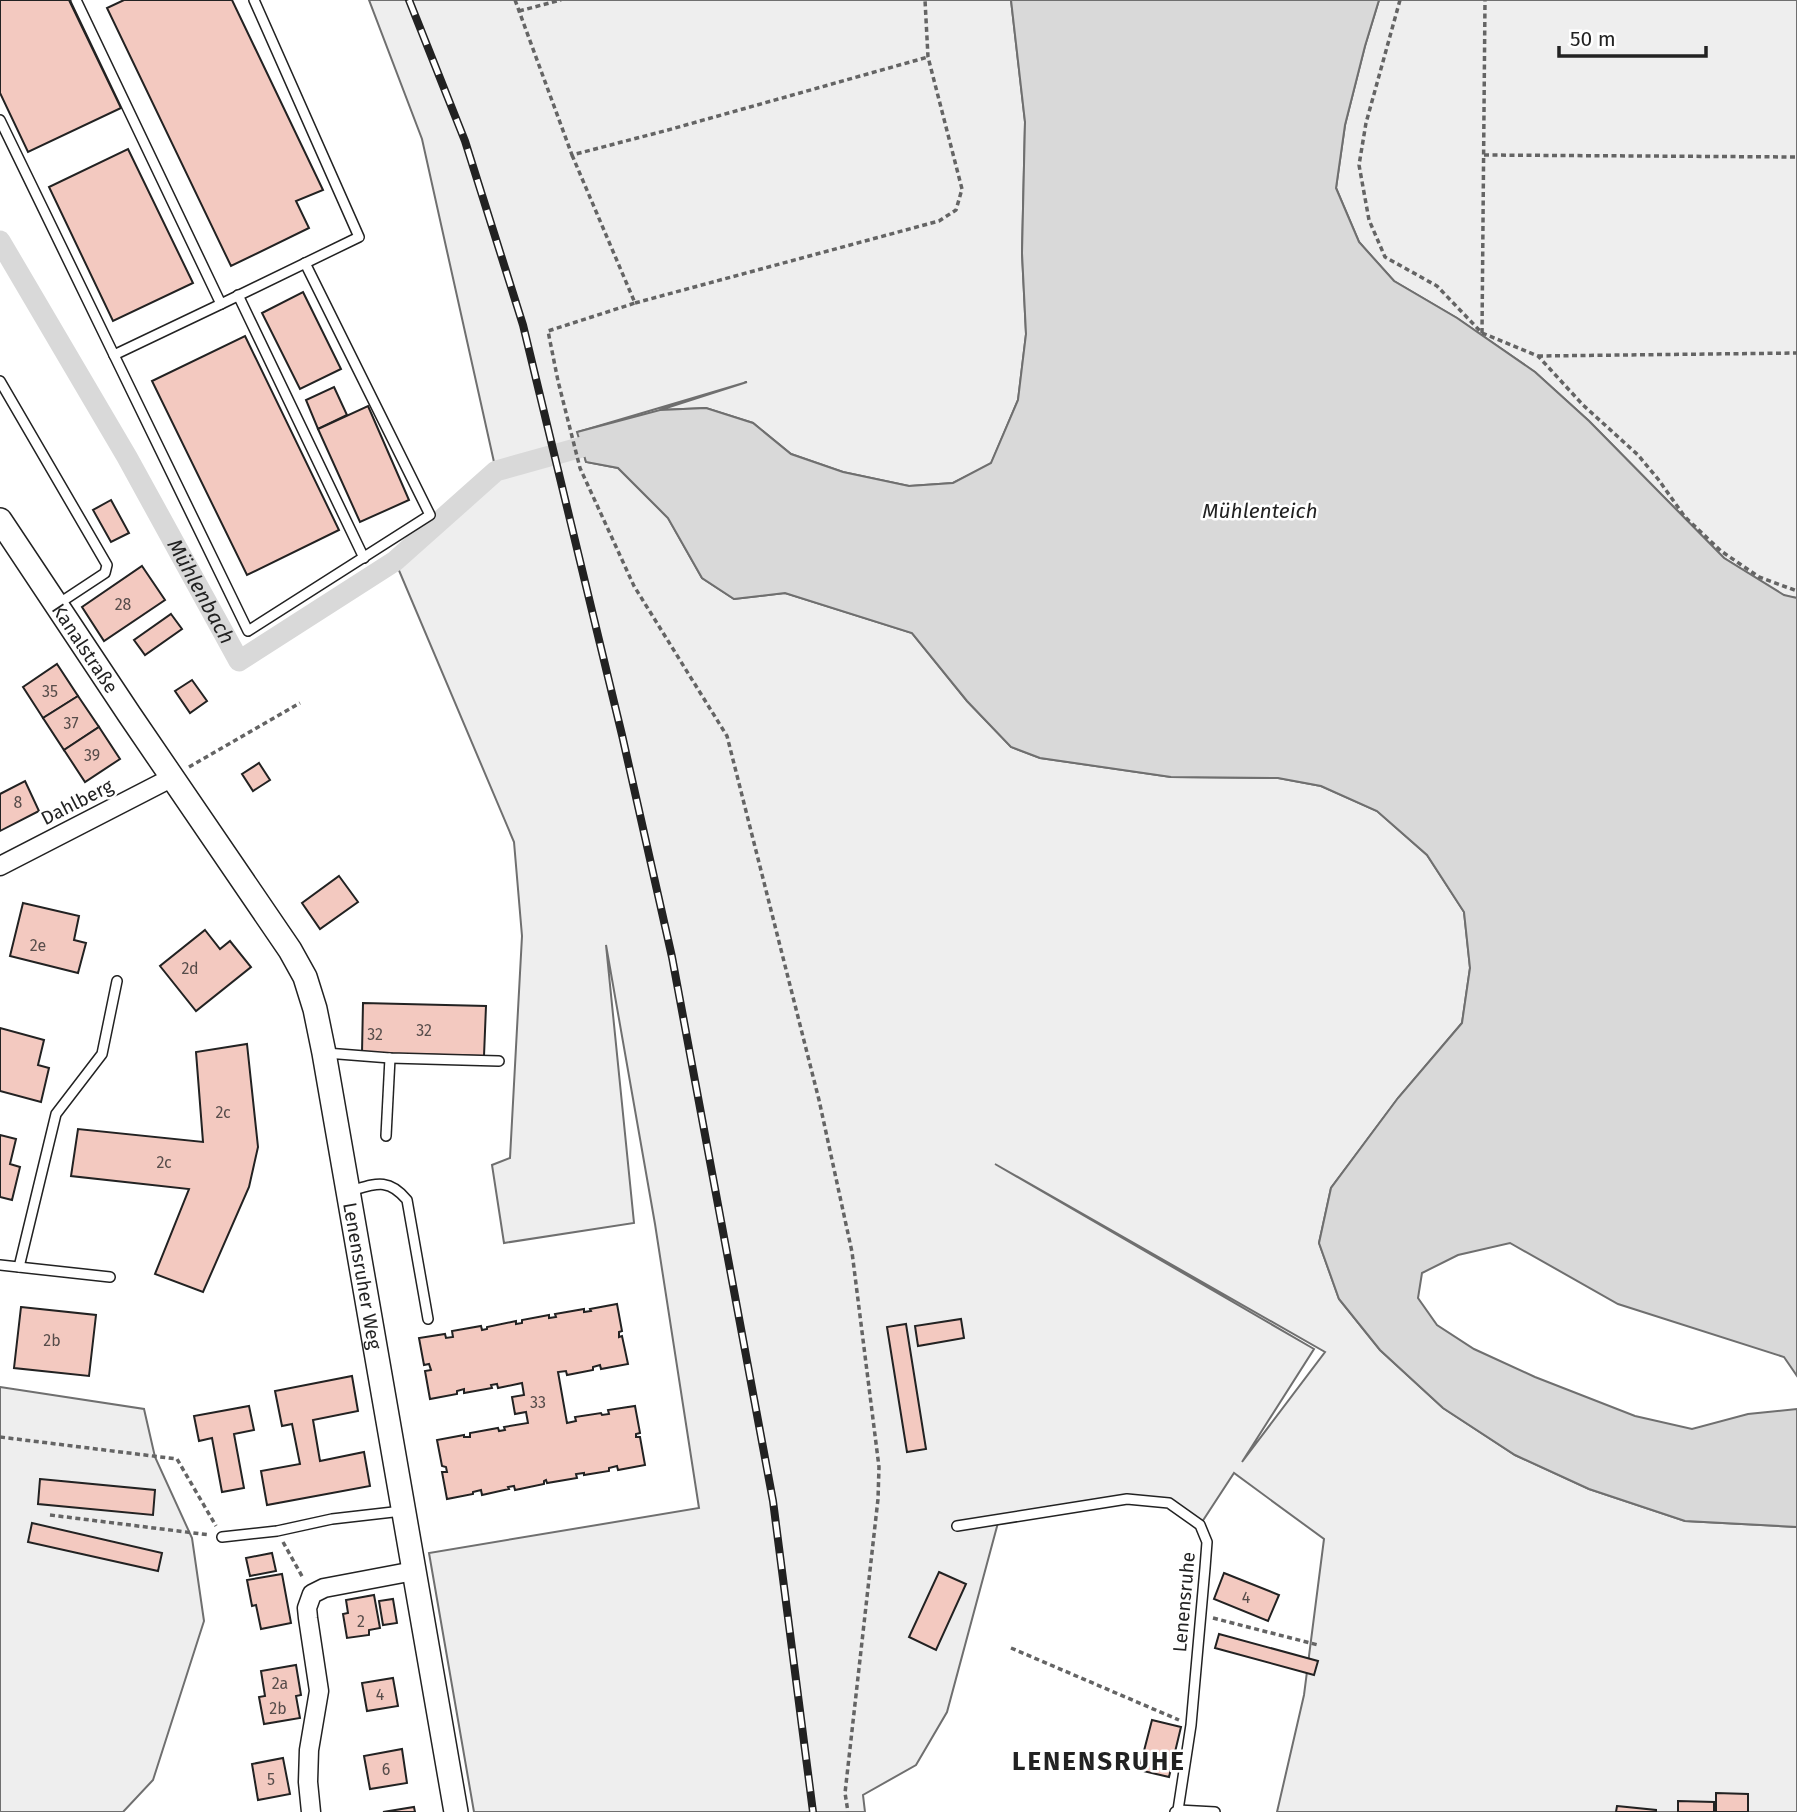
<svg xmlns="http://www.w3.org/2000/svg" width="1797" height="1812" font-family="'Fira Sans',sans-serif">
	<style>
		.green { fill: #eee; stroke: #6f6f6f; stroke-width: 2; fill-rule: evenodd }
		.water { fill: #d9d9d9; stroke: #6f6f6f; stroke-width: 2 }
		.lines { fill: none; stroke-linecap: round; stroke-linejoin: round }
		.canal { stroke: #d9d9d9; stroke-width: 21 }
		.building { fill: #f3c9c0; stroke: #222; stroke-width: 2 }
		.service-casing { stroke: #222; stroke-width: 12 }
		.minor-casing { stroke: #222; stroke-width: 21 }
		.tertiary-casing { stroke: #222; stroke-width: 26 }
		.path { stroke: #646464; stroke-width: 3.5; stroke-dasharray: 5 3.5; stroke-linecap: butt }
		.service { stroke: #fff; stroke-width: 9 }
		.minor { stroke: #fff; stroke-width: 18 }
		.tertiary { stroke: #fff; stroke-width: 23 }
		.rail-casing { stroke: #222; stroke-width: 8 }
		.rail { stroke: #fff; stroke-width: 5; stroke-dasharray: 16; stroke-linecap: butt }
		.labels { text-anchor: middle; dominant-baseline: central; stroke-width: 5; stroke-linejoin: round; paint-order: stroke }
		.number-label { font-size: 16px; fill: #564c4a }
		.street-label { font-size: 19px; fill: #222; stroke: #fff }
		.water-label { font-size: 21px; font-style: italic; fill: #222; stroke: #fff }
		.district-label { font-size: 26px; font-weight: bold; letter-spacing: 2px; fill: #222; stroke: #fff }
	</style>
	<rect width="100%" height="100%" fill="#fff"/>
	<g class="green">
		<path d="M369,0H1011L1025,122L1022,253L1026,334L1018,400L991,464L953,483L909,486L843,472L791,454L753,423L706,408L660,410L747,382L578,432L586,462L618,468L668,518L702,578L734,599L785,593L912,633L967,701L1011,747L1040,758L1171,777L1278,778L1321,786L1377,811L1427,855L1464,912L1470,968L1462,1023L1398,1098L1331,1188L1319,1243L1339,1299L1380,1350L1443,1408L1515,1455L1589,1489L1685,1521L1797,1527V1812H1277L1304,1695L1324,1539L1234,1473L1200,1525L1169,1503L1127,1499L999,1519L947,1712L916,1765L863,1795L865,1812H474L429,1553L699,1508L655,1224L606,945L634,1223L504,1243L492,1165L510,1158L522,936L514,842L395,561L496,471L422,139ZM995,1164L1325,1352L1242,1462L1314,1349Z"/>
		<path d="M1379,0H1797V598L1784,596L1724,558L1589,421L1535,372L1457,318L1394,281L1359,242L1336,188L1345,125L1365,46Z"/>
		<path d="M0,1387L144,1409L155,1457L192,1538L204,1621L153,1780L123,1812H0Z"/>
	</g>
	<path class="water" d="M1011,0H1379L1365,46L1345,125L1336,188L1359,242L1394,281L1457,318L1535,372L1589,421L1724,558L1784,595L1797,598V1376L1784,1357L1618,1304L1510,1243L1458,1255L1422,1273L1418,1298L1437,1325L1474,1349L1535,1377L1635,1416L1692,1429L1748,1414L1797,1409V1527L1685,1521L1589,1489L1515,1455L1443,1408L1380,1350L1339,1299L1319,1243L1331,1188L1398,1098L1462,1023L1470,968L1464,912L1427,855L1377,811L1321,786L1278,778L1171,777L1040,758L1011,747L967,701L912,633L785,593L734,599L702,578L668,518L618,468L586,462L577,432L660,410L706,408L753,423L791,454L843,472L909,486L953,483L991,463L1018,400L1026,334L1022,253L1025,122Z"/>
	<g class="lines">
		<path class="canal" id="s1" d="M0,241L127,457L239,661L395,561L496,471L582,447"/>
	</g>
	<g class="building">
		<path d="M0,0H69L121,108L28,152L0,93Z"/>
		<path d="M124,0H232L323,190L296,201L309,228L231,266L107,8Z"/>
		<path d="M128,149L193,283L113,321L49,187Z"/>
		<path d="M303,292L341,369L300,389L262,313Z"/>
		<path d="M245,336L339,530L247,575L152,381Z"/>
		<path d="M334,387L347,415L318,429L306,400Z"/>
		<path d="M368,406L409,500L360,522L318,429Z"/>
		<path d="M111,500L129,533L111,542L93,510Z"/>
		<path d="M142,566L165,600L104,641L82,607Z"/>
		<path d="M171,614L182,629L145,655L134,640Z"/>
		<path d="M57,664L78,696L43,718L23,687Z"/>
		<path d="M192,680L207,701L190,713L175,691Z"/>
		<path d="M78,696L99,727L64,750L43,718Z"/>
		<path d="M99,727L120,759L85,782L64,750Z"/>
		<path d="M259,763L270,780L253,791L242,774Z"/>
		<path d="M25,781L39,811L0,831V794Z"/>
		<path d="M339,876L358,902L320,929L302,903Z"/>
		<path d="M23,903L79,916L74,940L86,943L78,973L10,956Z"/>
		<path d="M205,930L220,949L230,941L251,967L196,1011L160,966Z"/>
		<path d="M363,1003L486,1006L484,1056L362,1053Z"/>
		<path d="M0,1028L44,1040L38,1065L49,1068L41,1102L0,1091Z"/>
		<path d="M247,1044L258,1147L249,1187L203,1292L155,1274L189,1189L71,1176L78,1129L203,1142L196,1052Z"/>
		<path d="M0,1135L16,1139L10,1164L20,1167L12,1200L0,1197Z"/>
		<path d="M617,1304L622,1331L619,1332V1337L622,1336L628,1364L601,1369L600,1365L593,1367V1370L567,1375L566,1371L558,1372L567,1423L576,1421L575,1417L601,1413L602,1415L609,1414L608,1410L635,1406L640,1433L636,1434V1437H640L645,1465L618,1470L617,1466L609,1468V1471L584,1475V1473L576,1474L577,1478L547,1483L546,1480L544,1481V1484L515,1490L514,1486L508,1487L509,1489L482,1495L481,1490L473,1492V1494L447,1499L442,1472H447L446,1467L442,1466L437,1440L464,1435V1437H470V1433L498,1428L499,1431L505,1430L504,1427L528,1423L526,1412L515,1414L512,1397L524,1395L522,1383L498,1388L497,1384L491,1385L492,1388L464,1393V1389L457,1391V1394L430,1399L425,1371L431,1370L429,1364L424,1365L419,1338L445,1334L446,1338L453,1337L452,1331L481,1326L482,1330L487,1329V1327L516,1321V1324L522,1323V1320L549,1315V1318L556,1317L555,1314L584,1309V1312L591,1311L590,1309Z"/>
		<path d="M21,1307L96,1315L89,1376L14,1368Z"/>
		<path d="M961,1319L964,1338L918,1346L915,1326Z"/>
		<path d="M906,1324L926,1449L907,1452L887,1327Z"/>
		<path d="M352,1376L358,1411L313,1420L320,1461L364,1452L370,1486L267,1505L261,1471L300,1464L292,1424L282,1426L275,1391Z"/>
		<path d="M249,1406L254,1430L234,1434L244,1488L222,1492L212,1438L199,1441L194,1416Z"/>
		<path d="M40,1479L155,1490L153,1515L38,1504Z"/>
		<path d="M32,1523L162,1553L158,1571L28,1542Z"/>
		<path d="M272,1553L276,1571L250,1576L246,1558Z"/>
		<path d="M939,1572L966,1584L936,1650L909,1637Z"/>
		<path d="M1224,1573L1279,1595L1268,1621L1214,1599Z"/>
		<path d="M282,1574L291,1623L261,1629L256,1605L252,1606L247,1580Z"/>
		<path d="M374,1595L380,1628L369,1630V1635L347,1638L343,1614L348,1613L346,1600Z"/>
		<path d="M393,1599L397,1623L383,1625L379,1601Z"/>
		<path d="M1219,1634L1318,1661L1314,1675L1215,1648Z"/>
		<path d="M296,1665L301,1695L296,1696L300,1718L264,1724L259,1697L265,1696L261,1671Z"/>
		<path d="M393,1678L398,1706L367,1711L362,1683Z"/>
		<path d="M1152,1720L1181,1727L1169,1777L1139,1770Z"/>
		<path d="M402,1749L407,1783L370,1789L364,1756Z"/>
		<path d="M283,1758L290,1794L258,1800L252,1764Z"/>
		<path d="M1716,1793L1748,1794V1812H1716Z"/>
		<path d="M1678,1801L1714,1802V1812H1678Z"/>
		<path d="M1617,1806L1656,1810V1812H1616Z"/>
		<path d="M414,1807L415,1812H383Z"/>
	</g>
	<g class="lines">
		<defs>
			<g id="service">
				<path d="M76,0L221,304L359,237L254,0"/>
				<path d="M0,120L114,355"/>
				<path d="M238,295L364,558"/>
				<path d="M221,304L114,355L248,631L430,515L305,263"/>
				<path d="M0,381L107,565L105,573L58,604"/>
				<path d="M326,1053L390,1058L499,1061"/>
				<path d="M386,1136L390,1058"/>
				<path d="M350,1191C375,1184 388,1177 407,1200L428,1319"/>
				<path d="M0,1265L110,1277"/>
				<path d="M19,1267L56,1114L102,1054L117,981"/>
				<path d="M957,1526L1127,1499L1169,1503L1200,1525L1207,1542L1205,1568L1191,1725L1178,1810L1175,1812"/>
				<path d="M222,1537L277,1531L332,1519L402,1511"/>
				<path d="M1178,1810L1215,1812"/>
			</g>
			<g id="minor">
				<path d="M0,866L173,777"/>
				<path d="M311,1812L308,1782L309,1750L319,1691L308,1618L307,1608L312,1594L324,1588L414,1571"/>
			</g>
			<g id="tertiary">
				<path id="s2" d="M0,520L129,714L290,950L305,977L315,1009L324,1053L456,1812"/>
			</g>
		</defs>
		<use href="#service" class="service-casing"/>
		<use href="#minor" class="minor-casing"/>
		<use href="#tertiary" class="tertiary-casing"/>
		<g class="path">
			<path d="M515,0L572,155L668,130L928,57"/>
			<path d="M1400,0L1366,123L1359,165L1369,220L1385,257L1437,286L1482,333L1538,356L1583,405L1638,455L1658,479L1685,517L1721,551L1759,577L1797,591"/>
			<path d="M519,11L561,0"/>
			<path d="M572,155L635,303L548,331L558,381L580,468L634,586L727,736L819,1100L852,1252L879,1467L878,1499L845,1793L848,1812"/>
			<path d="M1484,155L1797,157"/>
			<path d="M635,303L939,221L956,210L962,189L928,57L925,0"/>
			<path d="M1482,333L1485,0"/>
			<path d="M1538,356L1797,353"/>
			<path d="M189,767L300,703"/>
			<path d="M0,1437L177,1459L216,1526"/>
			<path d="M50,1515L210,1535"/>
			<path d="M283,1542L303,1578"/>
			<path d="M1213,1618L1318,1645"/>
			<path d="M1011,1648L1179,1720"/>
		</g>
		<use href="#service" class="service"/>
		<use href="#minor" class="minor"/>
		<use href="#tertiary" class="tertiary"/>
		<defs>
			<path id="rail" d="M409,0L465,141L523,325L622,735L672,957L773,1501L813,1812"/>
		</defs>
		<use href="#rail" class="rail-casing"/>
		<use href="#rail" class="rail"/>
	</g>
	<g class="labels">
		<g class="number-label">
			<text x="123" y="604">28</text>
			<text x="50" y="691">35</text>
			<text x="71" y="723">37</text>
			<text x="92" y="755">39</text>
			<text x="18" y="802">8</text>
			<text x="38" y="945">2e</text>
			<text x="190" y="968">2d</text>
			<text x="424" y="1030">32</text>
			<text x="375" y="1034">32</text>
			<text x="223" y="1112">2c</text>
			<text x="164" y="1162">2c</text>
			<text x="52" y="1340">2b</text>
			<text x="538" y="1402">33</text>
			<text x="1246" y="1597">4</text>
			<text x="361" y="1621">2</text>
			<text x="280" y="1683">2a</text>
			<text x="380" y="1694">4</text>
			<text x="278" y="1708">2b</text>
			<text x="386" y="1769">6</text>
			<text x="271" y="1779">5</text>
		</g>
		<g class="street-label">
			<text stroke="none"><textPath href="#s2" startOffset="154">Kanalstraße</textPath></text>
			<text transform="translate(77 802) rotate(-27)">Dahlberg</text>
			<text stroke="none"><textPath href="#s2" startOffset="854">Lenensruher Weg</textPath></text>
			<text transform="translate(1184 1602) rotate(-85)">Lenensruhe</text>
		</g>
		<g class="water-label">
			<text x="1260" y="511">Mühlenteich</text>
			<text stroke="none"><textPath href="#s1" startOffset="404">Mühlenbach</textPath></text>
		</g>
		<g class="district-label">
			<text x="1099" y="1761">LENENSRUHE</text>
		</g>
	</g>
	<path d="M1559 46v10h147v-10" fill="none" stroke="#222222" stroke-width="3.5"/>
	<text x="1570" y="46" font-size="21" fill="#222222" stroke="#ffffff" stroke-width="5" paint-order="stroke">50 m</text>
</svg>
